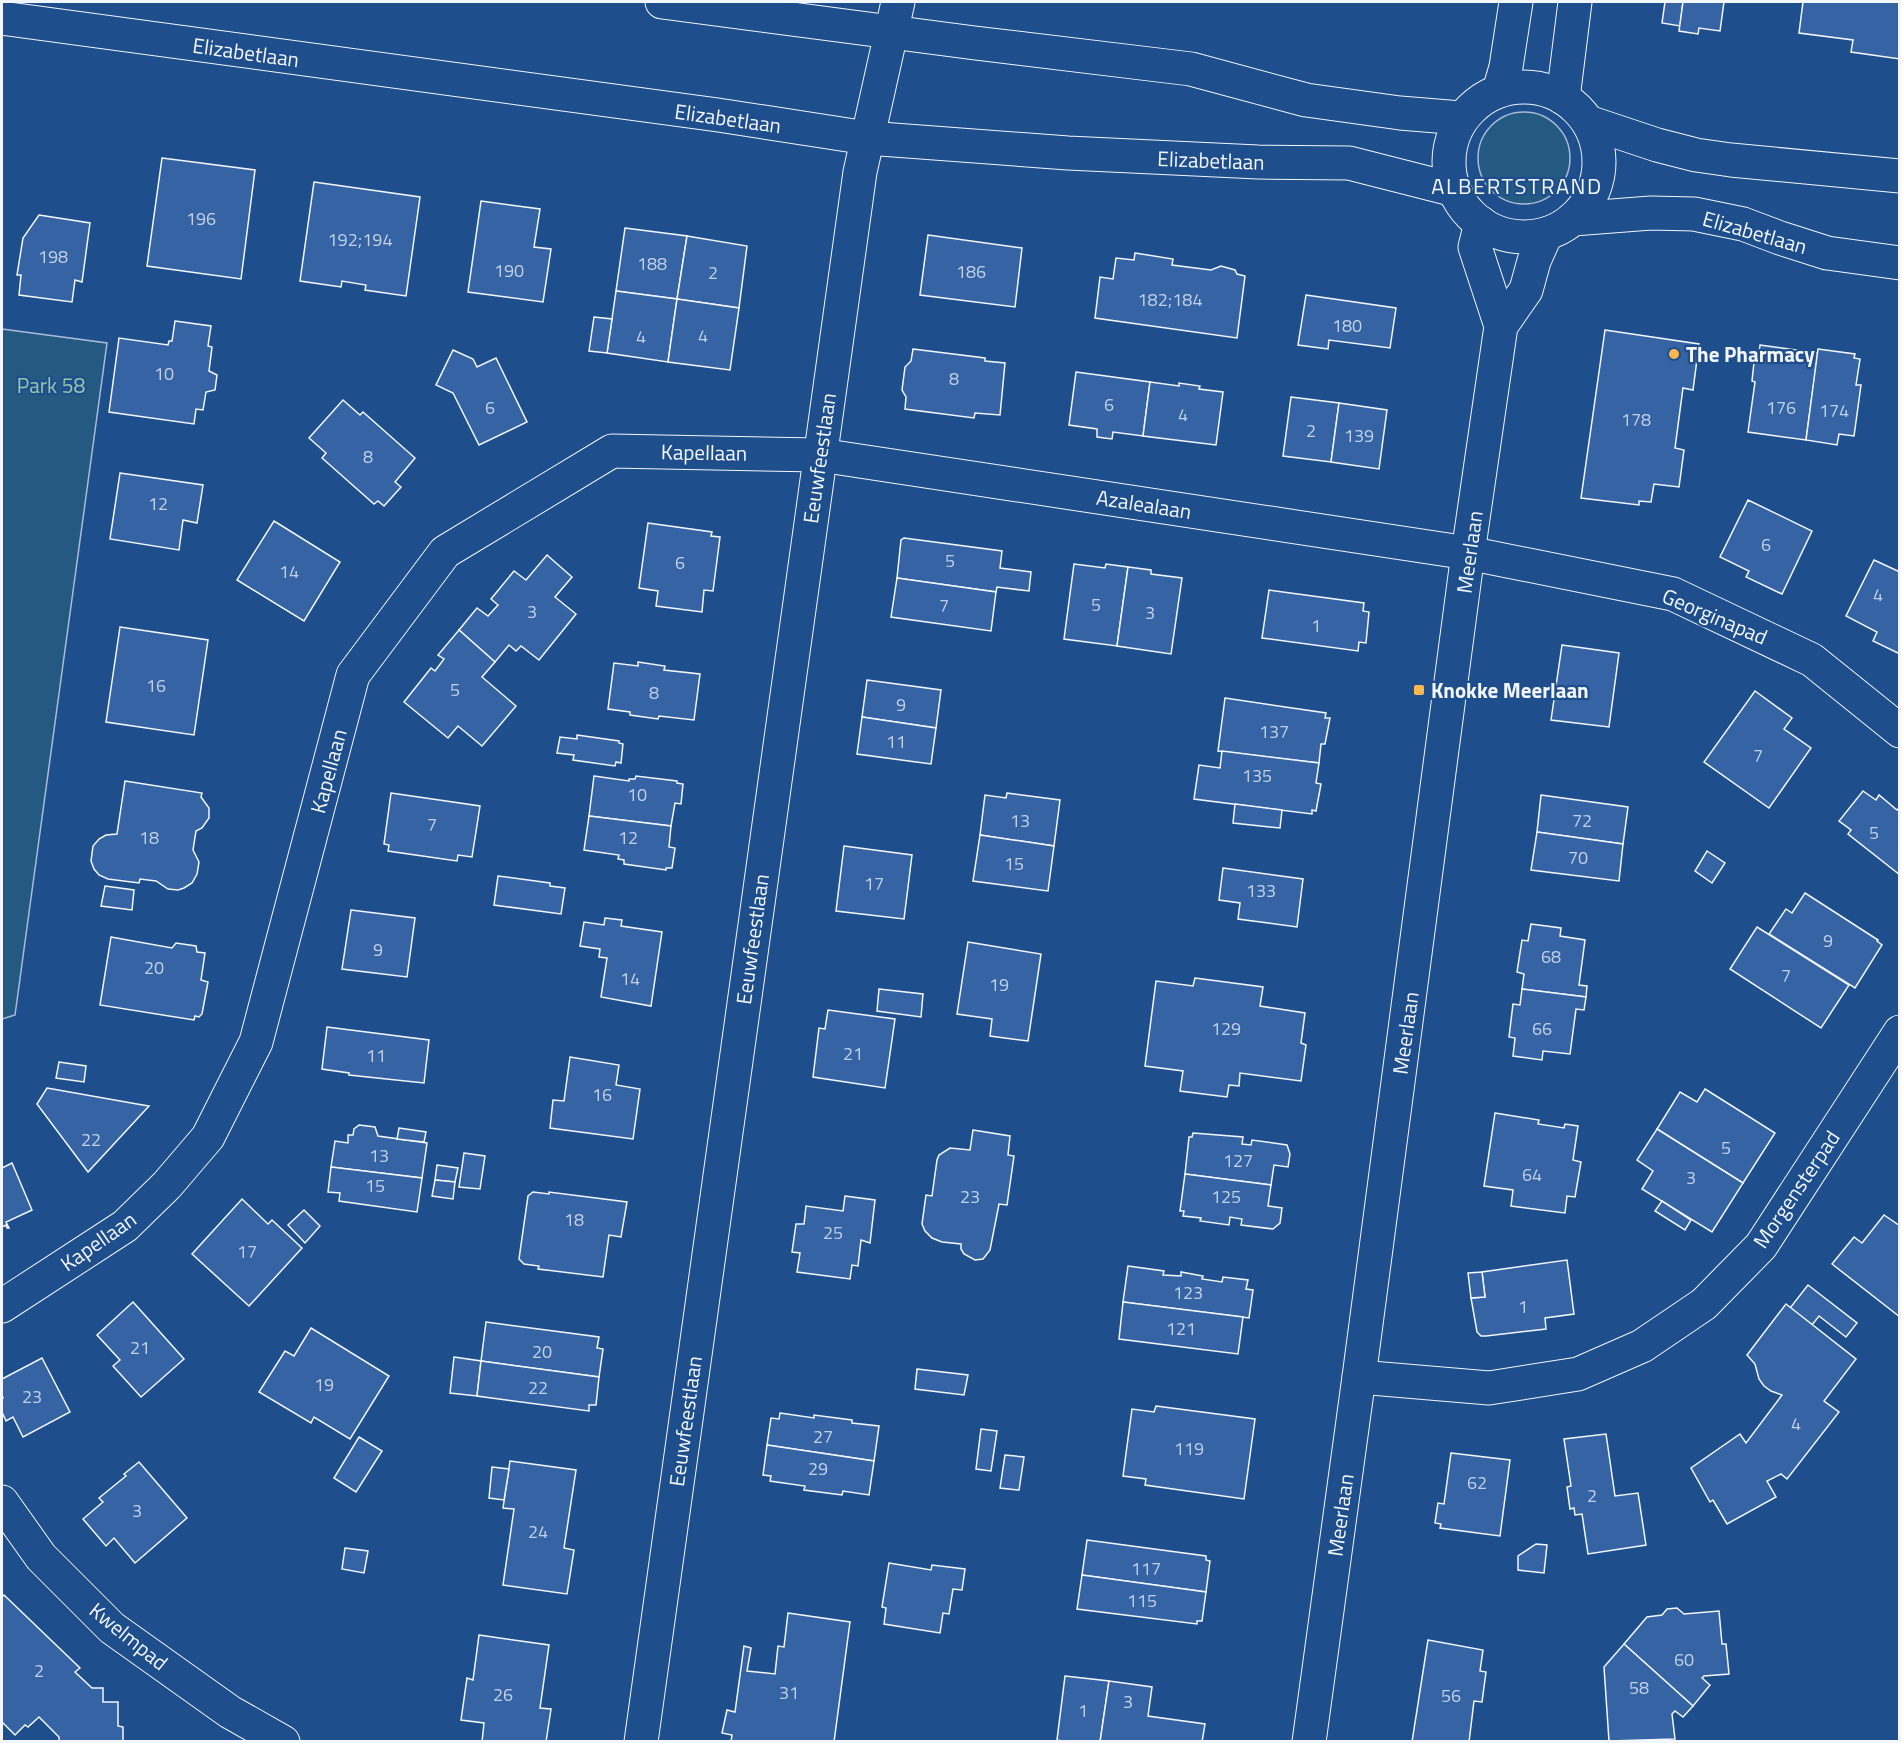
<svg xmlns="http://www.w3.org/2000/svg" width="1901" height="1743" font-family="'Titillium Web',sans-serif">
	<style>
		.green { fill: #245a82; stroke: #a8bbd7; stroke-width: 1.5 }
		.building { fill: #3563a3; stroke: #f2f6ff; stroke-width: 1.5 }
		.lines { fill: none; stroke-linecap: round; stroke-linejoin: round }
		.minor-casing { stroke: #f2f6ff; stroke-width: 35 }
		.primary-casing { stroke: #f2f6ff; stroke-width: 35 }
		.minor { stroke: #1f4e8c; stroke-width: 33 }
		.primary { stroke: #1f4e8c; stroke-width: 33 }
		.poi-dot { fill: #ffb74d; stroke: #1f4e8c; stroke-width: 2 }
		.labels { text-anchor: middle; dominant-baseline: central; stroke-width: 4.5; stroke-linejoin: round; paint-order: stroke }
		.number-label { font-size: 18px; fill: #c3d1e8 }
		.street-label { font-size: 21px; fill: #f2f6ff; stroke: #1f4e8c }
		.poi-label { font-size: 21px; font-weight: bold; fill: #f2f6ff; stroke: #1f4e8c; text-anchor: start }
		.park-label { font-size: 21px; fill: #97c8a6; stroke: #1f4e8c }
		.neighbourhood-label { font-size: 22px; letter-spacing: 1.5px; fill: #f2f6ff; stroke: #1f4e8c }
	</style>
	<rect width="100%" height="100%" fill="#1f4e8c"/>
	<g class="green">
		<circle cx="1524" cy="158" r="46"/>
		<path d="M2,329L107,343L15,1015L2,1019Z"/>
	</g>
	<g class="building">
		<path d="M1665,2H1683L1680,26L1662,23Z"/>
		<path d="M1683,2H1724L1720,31L1699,28L1698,34L1679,31Z"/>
		<path d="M1803,2H1900V59L1851,52L1853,40L1799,33Z"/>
		<path d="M162,158L255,170L241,279L147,266Z"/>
		<path d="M314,182L420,197L406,296L365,290L366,285L342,281L341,287L300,281Z"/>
		<path d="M481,201L540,209L534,247L551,249L543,302L468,292Z"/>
		<path d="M39,215L90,223L82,282L75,280L72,302L19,295L21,275H17L23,238Z"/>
		<path d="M625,228L687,236L677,299L616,291Z"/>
		<path d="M928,235L1022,248L1015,307L920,295Z"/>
		<path d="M687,236L747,246L739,308L677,299Z"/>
		<path d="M1135,253L1173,259L1172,265L1211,270L1221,266L1235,270L1237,274L1245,276L1237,338L1095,318L1100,277L1113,279L1116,258L1134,260Z"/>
		<path d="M616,291L677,299L668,362L607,353Z"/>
		<path d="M1306,295L1396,308L1390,348L1329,340L1328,349L1298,345Z"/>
		<path d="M677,299L739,308L730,370L668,362Z"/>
		<path d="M594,317L612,319L607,353L589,351Z"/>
		<path d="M175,321L211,326L208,346L212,347L209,371L217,375L215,390L206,392L203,410L196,409L194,424L109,412L119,338L168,345L169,341H172Z"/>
		<path d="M1605,330L1699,344L1693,390L1683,388L1675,448L1684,450L1679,487L1654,484L1651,502L1639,501V505L1581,498Z"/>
		<path d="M1760,345L1818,353L1806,440L1748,432L1755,382L1752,381L1755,353H1759Z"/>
		<path d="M913,349L985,358V361L1005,363L1000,415L975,413L974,418L905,409L906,397L902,390L905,367L911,361Z"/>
		<path d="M1818,349L1855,354L1854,358L1860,359L1856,385H1861L1854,436L1839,434L1837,445L1806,440Z"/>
		<path d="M453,350L473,359L477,367L496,358L527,422L479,445L453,393L436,385Z"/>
		<path d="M1076,372L1150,382L1143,436L1113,432L1112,439L1097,437V429L1069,425Z"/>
		<path d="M1150,382L1179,386V383L1200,386L1199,389L1223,392L1216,445L1143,436Z"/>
		<path d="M1291,397L1339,403L1331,462L1283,456Z"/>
		<path d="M343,400L360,415L363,412L415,458L395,482L401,487L384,506L378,501L374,504L322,458L326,453L309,438Z"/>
		<path d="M1339,403L1387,410L1379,469L1331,462Z"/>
		<path d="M120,473L203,485L197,523L183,520L179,550L110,539Z"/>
		<path d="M1748,500L1812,531L1782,594L1746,577L1749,571L1720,557Z"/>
		<path d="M274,521L340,562L304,621L237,580Z"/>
		<path d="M648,523L712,532L711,536L720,537L713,591L704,590L702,612L656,606L658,591L639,588Z"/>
		<path d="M904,538L1002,551L1000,568L1031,572L1029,591L997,587L996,592L897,578L901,540Z"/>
		<path d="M547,555L572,577L555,597L576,614L539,660L521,646L516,651L509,645L495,662L459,630L477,608L488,616L498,605L491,599L514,571L526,580Z"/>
		<path d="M1874,560L1900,572V654L1873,641L1877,632L1846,616Z"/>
		<path d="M1074,564L1105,568L1106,564L1128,567L1117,646L1064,639Z"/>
		<path d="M1128,567L1151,570V574L1182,578L1171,654L1117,646Z"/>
		<path d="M897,578L996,592L991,631L891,617Z"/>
		<path d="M1269,590L1364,603L1363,611L1369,612L1366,643L1359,642L1358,651L1262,638Z"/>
		<path d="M120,627L208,640L194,735L106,722Z"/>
		<path d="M459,630L495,662L482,677L516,706L482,746L458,726L448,738L404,702L431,668L435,671L444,659L438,655Z"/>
		<path d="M1562,645L1619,653L1609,727L1551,720Z"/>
		<path d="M638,662L665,666L664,670L700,674L694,720L659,716L658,719L630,715V712L608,709L614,663L638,666Z"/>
		<path d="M867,680L941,690L936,728L862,717Z"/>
		<path d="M1755,691L1792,718L1784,729L1811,748L1769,808L1704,762Z"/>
		<path d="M1225,698L1326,713L1325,718H1330L1325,744H1321L1319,763L1218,751Z"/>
		<path d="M862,717L936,728L931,764L857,754Z"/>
		<path d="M577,735L619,741V743L623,744L621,763L616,762L615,766L573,760L574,755L557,753L560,737L577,739Z"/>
		<path d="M1222,751L1319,763L1316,783L1321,784L1316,811L1312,810V814L1194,799L1199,765L1220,768Z"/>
		<path d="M594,776L629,781V779H635L636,776L677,781V783L683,784L681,804L675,803L671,826L589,816Z"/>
		<path d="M125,781L202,793L201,797L209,808V818L202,828L196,831L193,850L199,862L197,874L192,883L184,888L178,890L168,889L156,881L140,879L139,883L108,879L99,875L94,869L91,861L93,846L99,839L106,835L117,834Z"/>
		<path d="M1863,791L1876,800L1879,795L1897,810L1900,807V875L1848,834L1851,830L1839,821Z"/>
		<path d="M391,793L480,806L472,857L458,855L457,861L388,851L389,845L384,844Z"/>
		<path d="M1007,793L1060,800L1054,846L980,835L985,795L1006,798Z"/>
		<path d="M1541,795L1628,807L1623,844L1537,832Z"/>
		<path d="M1235,804L1282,810L1280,828L1233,823Z"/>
		<path d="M589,816L671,826L669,847L675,848L672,868H666V870L624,864V860L618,859L619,855L584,850Z"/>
		<path d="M1537,832L1623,844L1619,881L1531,870Z"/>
		<path d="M980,835L1054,846L1048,891L973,881Z"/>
		<path d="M844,846L912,855L904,919L836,911Z"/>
		<path d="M1707,851L1725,863L1712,883L1695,871Z"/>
		<path d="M1223,868L1303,879L1297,927L1238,919L1240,903L1219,900Z"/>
		<path d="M498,876L550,883V886L565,888L561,914L494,905Z"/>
		<path d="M105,886L134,890L132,910L101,906Z"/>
		<path d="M1805,893L1878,940L1877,941L1882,945L1855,988L1769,934L1786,909L1792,913Z"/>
		<path d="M351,910L415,918L407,977L342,969Z"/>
		<path d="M605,918L622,920L621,926L662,932L651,1006L601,997L607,958L599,957L600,949L580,946L584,922L604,925Z"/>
		<path d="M1531,924L1561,928L1560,936L1585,940L1579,985L1587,986L1586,997L1522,989L1524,974L1517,972L1522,940L1528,941Z"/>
		<path d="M1757,927L1849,985L1821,1028L1730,969Z"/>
		<path d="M111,937L172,948L176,943L196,946L197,952L205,953L201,980L208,982L202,1014L199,1017L195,1016L194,1020L100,1005Z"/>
		<path d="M968,942L1041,954L1028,1041L990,1036L992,1019L957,1014Z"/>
		<path d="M1195,978L1263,987L1260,1006L1305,1013L1301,1043L1306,1045L1301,1081L1240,1073L1239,1086L1229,1085L1227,1097L1180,1091L1183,1071L1145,1066L1156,981L1193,986Z"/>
		<path d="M879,989L923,994L921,1017L877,1011Z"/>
		<path d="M1522,989L1586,997L1584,1010L1576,1009L1570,1054L1543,1051L1542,1060L1513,1056L1515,1038L1509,1037L1513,1004L1520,1005Z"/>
		<path d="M828,1010L895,1019L885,1088L813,1077L819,1028L825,1029Z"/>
		<path d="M327,1027L429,1040L424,1083L349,1075V1073L322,1069Z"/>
		<path d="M570,1057L619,1065L616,1085L640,1089L633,1139L550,1128L553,1100L564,1101Z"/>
		<path d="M59,1062L86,1066L84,1082L56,1078Z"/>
		<path d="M47,1088L137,1104L149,1106L88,1172L37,1104Z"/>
		<path d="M1705,1089L1775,1133L1743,1183L1657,1129L1680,1092L1697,1102Z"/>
		<path d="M1495,1113L1539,1120L1538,1124L1564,1128L1565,1124L1578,1126L1573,1160L1581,1162L1575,1197L1567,1196L1565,1213L1511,1206L1513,1190L1484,1186Z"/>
		<path d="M359,1125L375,1127L378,1136L427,1143L422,1178L331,1167L335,1141L348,1143V1135H353L354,1129Z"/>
		<path d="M399,1128L426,1132L424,1142L397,1139Z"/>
		<path d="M1657,1129L1743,1183L1712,1232L1642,1189L1653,1171L1637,1160Z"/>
		<path d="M973,1130L1010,1136L1008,1155L1014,1156L1007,1205L999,1204L990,1250L983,1259L975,1260L964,1254L961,1249V1244L942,1242L932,1238L925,1231L922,1224L926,1195L932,1196L937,1160L939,1155L950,1148L970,1150Z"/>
		<path d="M1193,1133L1243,1137L1242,1144L1251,1145L1252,1140L1287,1145L1290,1154L1288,1167L1274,1165L1271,1185L1185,1174L1189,1137H1192Z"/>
		<path d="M464,1153L485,1156L480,1189L459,1187Z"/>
		<path d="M12,1163L32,1210L6,1222L9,1228H7L6,1225L2,1227V1168Z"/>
		<path d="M437,1165L458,1168L455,1182L435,1180Z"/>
		<path d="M331,1167L422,1178L417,1212L339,1201L340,1193L328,1192Z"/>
		<path d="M1185,1174L1271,1185L1268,1206L1282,1208L1280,1223L1273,1229L1241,1225L1242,1219L1230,1217L1229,1225L1200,1221L1201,1218L1183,1216L1184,1211H1180Z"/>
		<path d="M435,1180L455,1182L453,1199L432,1196Z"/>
		<path d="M533,1192L549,1194V1192L627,1202L621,1237L609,1235L603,1277L538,1269L539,1266L524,1264L519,1259L528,1196Z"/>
		<path d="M845,1196L875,1200L870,1243L861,1240L858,1266L852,1265L850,1279L797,1272L800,1253L792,1252L796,1224H804L806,1206L843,1211Z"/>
		<path d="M242,1199L268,1224L272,1220L302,1248L249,1306L192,1254Z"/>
		<path d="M1662,1201L1691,1220L1685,1230L1655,1211Z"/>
		<path d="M304,1210L320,1226L305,1243L288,1225Z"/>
		<path d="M1884,1215L1900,1226V1317L1832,1264L1854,1237L1862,1243Z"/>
		<path d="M1567,1260L1574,1314L1545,1318L1546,1329L1486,1336H1481L1477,1332L1471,1298L1485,1297L1482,1272Z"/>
		<path d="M1128,1266L1164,1271L1163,1275L1181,1276V1272L1203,1276L1202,1279L1222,1282L1223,1277L1248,1280L1246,1289L1253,1290L1249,1318L1123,1302Z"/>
		<path d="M1482,1272L1485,1297L1471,1298L1468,1273Z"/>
		<path d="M1808,1285L1857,1323L1846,1337L1819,1316L1812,1325L1790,1308Z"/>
		<path d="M133,1302L184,1359L141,1397L113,1366L120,1360L97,1335Z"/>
		<path d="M1123,1302L1243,1317L1238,1354L1119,1339Z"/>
		<path d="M1786,1304L1856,1359L1824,1401L1839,1412L1787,1479L1781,1474L1767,1481L1776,1497L1727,1524L1713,1500L1710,1502L1691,1468L1740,1434L1746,1443L1782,1395L1771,1391L1764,1386L1759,1379L1755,1364L1747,1355Z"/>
		<path d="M486,1322L599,1337L597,1348L603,1349L599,1377L481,1361Z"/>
		<path d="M311,1328L389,1376L350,1439L314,1417L311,1423L259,1392L285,1351L294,1356Z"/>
		<path d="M454,1357L481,1361L477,1396L450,1393Z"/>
		<path d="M42,1358L70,1412L23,1437L13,1417L6,1421L2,1412V1399L3,1398L2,1395V1379Z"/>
		<path d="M481,1361L599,1377L596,1405H589V1411L477,1396Z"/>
		<path d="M917,1369L968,1375L964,1395L915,1389Z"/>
		<path d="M1156,1406L1255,1419L1244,1499L1145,1485L1146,1479L1123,1476L1132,1409L1154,1412Z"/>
		<path d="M780,1413L814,1418V1415L852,1420V1423L879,1426L874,1461L767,1445L771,1418L779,1419Z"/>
		<path d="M981,1429L997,1431L991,1471L976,1469Z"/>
		<path d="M1606,1434L1615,1496L1638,1493L1646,1545L1588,1554L1582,1514L1575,1515L1574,1508L1570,1509L1567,1487L1571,1486L1564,1439Z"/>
		<path d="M359,1437L382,1451L356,1492L334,1478Z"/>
		<path d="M767,1445L874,1461L869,1495L843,1491L842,1495L804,1490L805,1486L770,1481L771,1476L763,1475Z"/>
		<path d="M1451,1453L1510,1460L1500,1536L1440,1528L1441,1524L1435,1523L1438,1503L1444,1504Z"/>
		<path d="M1005,1455L1024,1457L1019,1490L1000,1488Z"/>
		<path d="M510,1461L576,1470L564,1548L574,1550L567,1594L503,1585L514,1509L503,1508Z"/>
		<path d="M139,1462L187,1518L135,1563L114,1538L106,1546L83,1519L103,1502L99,1498L126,1476L124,1474Z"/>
		<path d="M492,1467L509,1469L504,1500L489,1498Z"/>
		<path d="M1087,1540L1206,1556V1560L1210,1561L1206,1592L1082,1575Z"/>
		<path d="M1536,1544L1547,1545L1544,1573L1518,1570V1556Z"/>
		<path d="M345,1548L368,1551L364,1573L342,1569Z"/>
		<path d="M889,1563L931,1570L932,1565L965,1569L962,1590L953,1589L949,1614L943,1613L940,1633L884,1624L886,1608L882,1607Z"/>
		<path d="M1082,1575L1206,1592L1202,1621H1197V1624L1077,1609Z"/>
		<path d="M4,1595L80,1668L75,1672L92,1688H103V1702H118V1726L123,1727V1742H59V1737L39,1717L28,1727L25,1725L15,1735L2,1722V1597Z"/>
		<path d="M1677,1608L1684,1614L1719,1611L1722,1644H1726L1729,1674L1704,1676L1702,1678L1710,1685L1693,1706L1624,1644L1647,1617L1662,1615L1667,1609Z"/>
		<path d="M788,1613L850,1622L834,1742H731L732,1735L722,1733L727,1710L735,1712L744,1646L751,1648L747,1671L775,1674L778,1646L784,1647Z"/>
		<path d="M479,1635L549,1645L540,1708L551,1709L546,1742H482L484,1723L461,1720L467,1678L473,1680Z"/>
		<path d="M1428,1640L1483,1650L1480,1671L1486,1672L1482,1702L1474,1701L1469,1742H1412Z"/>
		<path d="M1624,1644L1693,1706L1683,1717L1675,1711L1672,1714L1675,1739L1609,1741L1604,1667Z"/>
		<path d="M1065,1676L1109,1681L1100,1742H1066L1057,1740Z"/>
		<path d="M1109,1681L1152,1687L1148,1716L1205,1724L1202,1742H1100Z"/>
	</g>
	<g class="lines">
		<defs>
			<g id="minor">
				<path d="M1499,91L1506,67L1516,2"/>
				<path d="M1563,98L1575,2"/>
				<path d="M1481,223L1475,247L1501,326"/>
				<path d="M2,1306L125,1226L167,1185L208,1137L256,1042L353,675L445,552L612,451L820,455L1468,553L1673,594L1812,660L1900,731"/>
				<path d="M1359,1377L1489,1388L1578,1374L1642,1346L1704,1304L1761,1246L1900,1032"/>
				<path d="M2,1502L41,1557L112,1628L230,1712L283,1742"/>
				<path d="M641,1742L860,172L898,2"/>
				<path d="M1309,1742L1359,1377L1468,553L1501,326L1526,290L1534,261L1546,234"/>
			</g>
			<g id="primary">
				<path d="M662,2L975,43L1191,69L1306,100L1400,113L1461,118"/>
				<path d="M2,18L718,115L867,138L1068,153L1258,162L1349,163L1455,190"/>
				<circle cx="1524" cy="162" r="75"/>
				<path d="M1588,122L1657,145L1696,155L1731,160L1900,176"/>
				<path d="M1573,219L1651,213L1694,214L1743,224L1780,238L1827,253L1900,263"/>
			</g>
		</defs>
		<use href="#minor" class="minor-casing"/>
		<use href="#primary" class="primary-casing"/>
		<use href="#minor" class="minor"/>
		<use href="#primary" class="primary"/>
	</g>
	<g class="poi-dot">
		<circle cx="1674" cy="354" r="6"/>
		<rect x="1413" y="684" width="12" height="12" rx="3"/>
	</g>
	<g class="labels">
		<g class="number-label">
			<text x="201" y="218">196</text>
			<text x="360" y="239">192;194</text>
			<text x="53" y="256">198</text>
			<text x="652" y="263">188</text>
			<text x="509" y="270">190</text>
			<text x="971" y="271">186</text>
			<text x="713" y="272">2</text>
			<text x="1170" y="299">182;184</text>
			<text x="1347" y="325">180</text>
			<text x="703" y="335">4</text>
			<text x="641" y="336">4</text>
			<text x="164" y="373">10</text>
			<text x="954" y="378">8</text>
			<text x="1109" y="404">6</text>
			<text x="490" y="407">6</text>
			<text x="1781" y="407">176</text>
			<text x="1834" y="410">174</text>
			<text x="1183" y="414">4</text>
			<text x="1636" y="419">178</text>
			<text x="1311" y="430">2</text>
			<text x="1359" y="435">139</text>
			<text x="368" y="456">8</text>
			<text x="158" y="503">12</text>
			<text x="1766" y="544">6</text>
			<text x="950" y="560">5</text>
			<text x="680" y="562">6</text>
			<text x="289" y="571">14</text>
			<text x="1878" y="594">4</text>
			<text x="1096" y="604">5</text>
			<text x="944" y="605">7</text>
			<text x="532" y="611">3</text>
			<text x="1150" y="612">3</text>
			<text x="1316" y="625">1</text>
			<text x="156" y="685">16</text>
			<text x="455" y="689">5</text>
			<text x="654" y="692">8</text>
			<text x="901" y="704">9</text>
			<text x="1274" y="731">137</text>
			<text x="896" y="741">11</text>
			<text x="1758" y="755">7</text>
			<text x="1257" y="775">135</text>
			<text x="637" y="794">10</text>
			<text x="1020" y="820">13</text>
			<text x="1582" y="820">72</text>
			<text x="432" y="824">7</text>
			<text x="1874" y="832">5</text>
			<text x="149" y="837">18</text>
			<text x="628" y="837">12</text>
			<text x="1578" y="857">70</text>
			<text x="1014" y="863">15</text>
			<text x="874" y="883">17</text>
			<text x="1261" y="890">133</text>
			<text x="1828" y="940">9</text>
			<text x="378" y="949">9</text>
			<text x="1551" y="956">68</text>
			<text x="154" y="967">20</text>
			<text x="1786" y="975">7</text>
			<text x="630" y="978">14</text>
			<text x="999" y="984">19</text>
			<text x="1226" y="1028">129</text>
			<text x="1542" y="1028">66</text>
			<text x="853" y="1053">21</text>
			<text x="376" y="1055">11</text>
			<text x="602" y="1094">16</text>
			<text x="91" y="1139">22</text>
			<text x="1726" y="1147">5</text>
			<text x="379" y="1155">13</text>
			<text x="1238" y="1160">127</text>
			<text x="1532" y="1174">64</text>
			<text x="1691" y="1177">3</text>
			<text x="375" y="1185">15</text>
			<text x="970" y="1196">23</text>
			<text x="1226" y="1196">125</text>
			<text x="574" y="1219">18</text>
			<text x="833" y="1232">25</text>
			<text x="247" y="1251">17</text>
			<text x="1188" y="1292">123</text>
			<text x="1523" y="1306">1</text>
			<text x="1181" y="1328">121</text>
			<text x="140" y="1347">21</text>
			<text x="542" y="1351">20</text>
			<text x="324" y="1384">19</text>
			<text x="538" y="1387">22</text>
			<text x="32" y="1396">23</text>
			<text x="1796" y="1423">4</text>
			<text x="823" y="1436">27</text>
			<text x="1189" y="1448">119</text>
			<text x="818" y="1468">29</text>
			<text x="1477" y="1482">62</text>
			<text x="1592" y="1495">2</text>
			<text x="137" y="1510">3</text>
			<text x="538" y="1531">24</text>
			<text x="1146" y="1568">117</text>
			<text x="1142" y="1600">115</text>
			<text x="1684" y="1659">60</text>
			<text x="39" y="1670">2</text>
			<text x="1639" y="1687">58</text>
			<text x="789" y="1692">31</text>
			<text x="503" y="1694">26</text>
			<text x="1451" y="1695">56</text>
			<text x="1128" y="1701">3</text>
			<text x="1083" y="1710">1</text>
		</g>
		<g class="street-label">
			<text transform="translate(246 52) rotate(8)">Elizabetlaan</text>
			<text transform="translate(728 118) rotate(8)">Elizabetlaan</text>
			<text transform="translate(1211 160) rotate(2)">Elizabetlaan</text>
			<text transform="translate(1755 232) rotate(16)">Elizabetlaan</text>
			<text transform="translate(704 452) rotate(1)">Kapellaan</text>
			<text transform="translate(819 458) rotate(-82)">Eeuwfeestlaan</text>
			<text transform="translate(1144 504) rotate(9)">Azalealaan</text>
			<text transform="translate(1469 552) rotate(-82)">Meerlaan</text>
			<text transform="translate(1715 616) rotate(23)">Georginapad</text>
			<text transform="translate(328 771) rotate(-75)">Kapellaan</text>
			<text transform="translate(752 939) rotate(-82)">Eeuwfeestlaan</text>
			<text transform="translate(1405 1033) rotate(-82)">Meerlaan</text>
			<text transform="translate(1796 1189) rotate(-56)">Morgensterpad</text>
			<text transform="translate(98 1241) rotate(-35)">Kapellaan</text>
			<text transform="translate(685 1421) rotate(-82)">Eeuwfeestlaan</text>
			<text transform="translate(1340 1515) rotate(-82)">Meerlaan</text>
			<text transform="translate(129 1636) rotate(39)">Kwelmpad</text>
		</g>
		<g class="poi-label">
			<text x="1686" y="354">The Pharmacy</text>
			<text x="1431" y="690">Knokke Meerlaan</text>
		</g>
		<g class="park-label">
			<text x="51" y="385">Park 58</text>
		</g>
		<g class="neighbourhood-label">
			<text x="1517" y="186">ALBERTSTRAND</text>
		</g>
	</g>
	<rect width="1901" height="1743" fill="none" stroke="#f2f6ff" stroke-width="6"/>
</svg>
